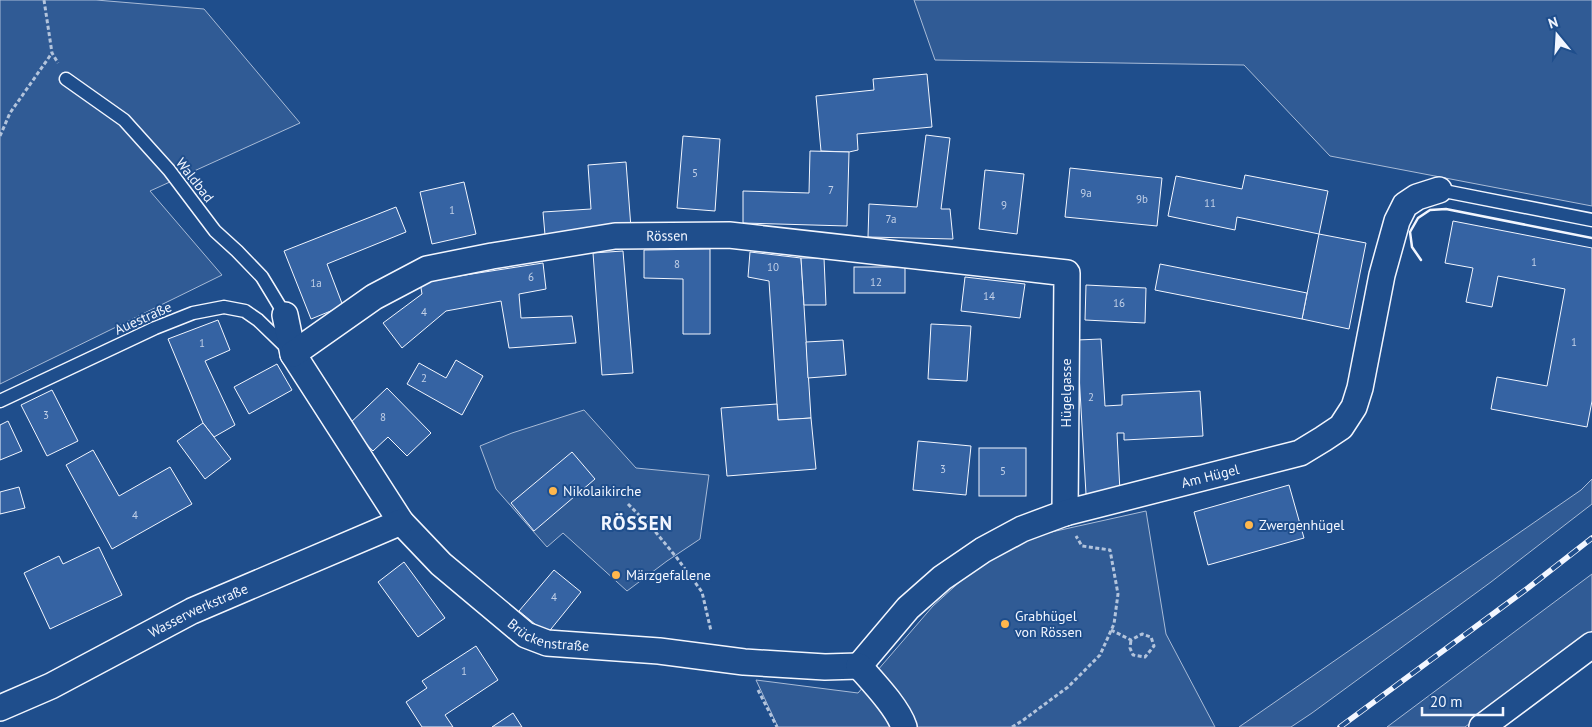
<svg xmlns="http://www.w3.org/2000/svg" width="1592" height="727" font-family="'PT Sans',sans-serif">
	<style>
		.built { fill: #305b95; stroke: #a8bbd7 }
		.building { fill: #3563a3; stroke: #f2f6ff }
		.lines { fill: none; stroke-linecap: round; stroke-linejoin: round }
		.lane-casing { stroke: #f2f6ff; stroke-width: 15 }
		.street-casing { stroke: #f2f6ff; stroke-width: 28 }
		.path { stroke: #b3c4dc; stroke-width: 3; stroke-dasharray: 4 2.5; stroke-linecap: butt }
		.lane { stroke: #1f4e8c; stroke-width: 12 }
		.street { stroke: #1f4e8c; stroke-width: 25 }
		.rail-casing { stroke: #f2f6ff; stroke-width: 5.5 }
		.rail { stroke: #1f4e8c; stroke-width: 4; stroke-dasharray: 11; stroke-linecap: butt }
		.wall { stroke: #f2f6ff; stroke-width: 2.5 }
		.poi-dot { fill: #ffb74d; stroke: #1f4e8c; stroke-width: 2 }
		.labels { text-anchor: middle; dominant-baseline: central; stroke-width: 4; stroke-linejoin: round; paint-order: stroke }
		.number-label { font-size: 11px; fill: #c3d1e8 }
		.street-label { font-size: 14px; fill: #f2f6ff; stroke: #1f4e8c }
		.poi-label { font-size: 14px; fill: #f2f6ff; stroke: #1f4e8c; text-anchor: start }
		.district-label { font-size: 19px; font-weight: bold; letter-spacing: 1px; fill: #f2f6ff; stroke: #1f4e8c }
	</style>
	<rect width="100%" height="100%" fill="#1f4e8c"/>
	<g class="built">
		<path d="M0,0H96L204,9L300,123L150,191L222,275L0,384Z"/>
		<path d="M914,0H1592V206L1330,156L1244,65L935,60Z"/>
		<path d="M584,410L636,468L709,475L700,539L667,561L627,591L563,533L547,547L496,489L480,446L512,433Z"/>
		<path d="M1592,479V504L1491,582L1312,713L1291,727H1239L1581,490Z"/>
		<path d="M1146,511L1166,634L1215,727H778L756,680L858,693L933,606L975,568L1038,535Z"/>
		<path d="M1592,574V632L1465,727H1387Z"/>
	</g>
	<g class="building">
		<path d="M927,74L932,127L857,134L858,150L849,152L821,151L816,96L874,90L873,79Z"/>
		<path d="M926,135L950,138L941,209H950L953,239L868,237L869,204L917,207Z"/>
		<path d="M683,136L720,139L715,211L677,208Z"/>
		<path d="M810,151L849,152L847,226L743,223V191L809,193Z"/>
		<path d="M626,162L631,228L545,235L543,212L591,209L588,165Z"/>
		<path d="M1070,168L1162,178L1157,226L1065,217Z"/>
		<path d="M985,170L1024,174L1017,234L979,229Z"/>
		<path d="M1245,175L1328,191L1319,234L1237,217L1235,230L1168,216L1176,176L1242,189Z"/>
		<path d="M464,182L476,234L432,244L420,192Z"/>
		<path d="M396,207L406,232L327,264L343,306L311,319L284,251Z"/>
		<path d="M1453,221L1592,248V401L1587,427L1491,409L1497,377L1547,386L1565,289L1498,276L1492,307L1466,302L1473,268L1445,263Z"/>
		<path d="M1319,234L1366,243L1349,329L1302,319Z"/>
		<path d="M710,249V334H683V279L644,278V250Z"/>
		<path d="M623,251L633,373L602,375L593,253Z"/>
		<path d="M750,252L801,258L811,418L778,420L769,281L748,277Z"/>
		<path d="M801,258H824L826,305H804Z"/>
		<path d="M543,263L546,289L519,294L521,318L572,316L576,343L509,348L501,301L446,311L402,348L383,323L422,294L420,282Z"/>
		<path d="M1160,264L1307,293L1302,319L1155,290Z"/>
		<rect x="854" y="267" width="51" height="26"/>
		<path d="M965,277L1025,284L1020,318L961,311Z"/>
		<path d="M1086,285L1146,288L1145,323L1085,320Z"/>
		<path d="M218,320L230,350L205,361L235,425L214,437L203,423L168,339Z"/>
		<path d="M931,324L971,326L967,381L928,379Z"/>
		<path d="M1101,339L1105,406L1122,405V395L1200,391L1203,436L1124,440V433H1117L1120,492L1086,494L1077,340Z"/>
		<path d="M843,340L846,375L808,378L806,342Z"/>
		<path d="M456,360L483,376L462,415L407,384L419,363L446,378Z"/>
		<path d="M277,364L292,390L249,414L234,387Z"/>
		<path d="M387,388L431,433L407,456L388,437L373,451L348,425Z"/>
		<path d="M52,390L78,441L47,456L21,405Z"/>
		<path d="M777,404L778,420L811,418L816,469L727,476L721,408Z"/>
		<path d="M8,421L22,451L0,460V425Z"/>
		<path d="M203,423L231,459L205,479L177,441Z"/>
		<path d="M918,441L971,446L966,495L913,490Z"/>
		<rect x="979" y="448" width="47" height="48"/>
		<path d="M93,450L119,496L170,467L192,504L112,549L66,465Z"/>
		<path d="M572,452L595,479L534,531L511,503Z"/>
		<path d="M1289,485L1304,538L1208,565L1194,512Z"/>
		<path d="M19,487L25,508L0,514V492Z"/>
		<path d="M99,547L122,595L50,629L24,573L59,556L63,564Z"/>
		<path d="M404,562L445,618L418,637L378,582Z"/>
		<path d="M554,570L581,592L547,634L519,611Z"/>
		<path d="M476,646L498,680L445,715L453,727H422L406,702L427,688L422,681Z"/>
		<path d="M513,713L522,727H492Z"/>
	</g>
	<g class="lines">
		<defs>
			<g id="lane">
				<path d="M66,79L124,120L169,170L215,231L237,251L262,277L285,315"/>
				<path d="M1439,190L1592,220"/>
				<path d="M0,401L155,328L193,313L224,307L245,311L258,320L288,349"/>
			</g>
			<g id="street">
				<path id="s1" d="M285,315L293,354L401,522L441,564L526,635L547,643L659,651L744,662L825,667L859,666"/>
				<path id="s2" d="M293,354L374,297L427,269L492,256L615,236L729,235L1067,273L1065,513"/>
				<path id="s3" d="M859,666L908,608L942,578L983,550L1022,529L1065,513L1300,453L1323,439L1341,427L1354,407L1360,388L1382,275L1397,221L1405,205L1417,197L1439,190"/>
				<path d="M859,666C873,682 898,708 904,727"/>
				<path id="s4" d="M0,708L51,686L192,611L401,522"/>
				<path d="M1482,727L1592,645"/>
			</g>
		</defs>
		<use href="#lane" class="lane-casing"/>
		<use href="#street" class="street-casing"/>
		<g class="path">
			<path d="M44,0L52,53L58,63"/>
			<path d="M0,136L10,113L52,53"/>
			<path d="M628,504L653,529L677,558L702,592L711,631"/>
			<path d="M1111,630L1131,640L1142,634L1151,637L1154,646L1145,657L1133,655L1130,648L1131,640"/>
			<path d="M758,690L777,727"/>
			<path d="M1012,727L1022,721L1068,687L1100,655L1114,624L1118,594L1110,550L1082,546L1076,536"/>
		</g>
		<use href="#lane" class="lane"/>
		<use href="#street" class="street"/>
		<defs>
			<path id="rail" d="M1340,727L1528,588L1592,538"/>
		</defs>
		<use href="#rail" class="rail-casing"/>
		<use href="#rail" class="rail"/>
		<path class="wall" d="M1421,260L1412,247L1410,232L1418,218L1430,210L1446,209L1592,238"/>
	</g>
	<g class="poi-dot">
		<circle cx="553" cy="491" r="5"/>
		<circle cx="1249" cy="525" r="5"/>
		<circle cx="616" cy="575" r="5"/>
		<circle cx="1005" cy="624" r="5"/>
	</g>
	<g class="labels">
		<g class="number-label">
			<text x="695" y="173">5</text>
			<text x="831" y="190">7</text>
			<text x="1086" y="193">9a</text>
			<text x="1142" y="199">9b</text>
			<text x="1210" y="203">11</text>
			<text x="1004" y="205">9</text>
			<text x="452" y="210">1</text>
			<text x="891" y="219">7a</text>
			<text x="1534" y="262">1</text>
			<text x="677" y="264">8</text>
			<text x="773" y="267">10</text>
			<text x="531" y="277">6</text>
			<text x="876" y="282">12</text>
			<text x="316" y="283">1a</text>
			<text x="989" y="296">14</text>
			<text x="1119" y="303">16</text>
			<text x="424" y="312">4</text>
			<text x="1574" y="342">1</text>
			<text x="202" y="343">1</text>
			<text x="424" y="378">2</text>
			<text x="1091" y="397">2</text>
			<text x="46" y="415">3</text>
			<text x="383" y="417">8</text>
			<text x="943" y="469">3</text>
			<text x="1003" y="471">5</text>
			<text x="135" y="515">4</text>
			<text x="554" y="597">4</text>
			<text x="464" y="671">1</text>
		</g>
		<g class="street-label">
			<text transform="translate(195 180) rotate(52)">Waldbad</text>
			<text stroke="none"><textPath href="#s2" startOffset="402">Rössen</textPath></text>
			<text transform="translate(143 318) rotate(-24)">Auestraße</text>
			<text transform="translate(1066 393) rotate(-90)">Hügelgasse</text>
			<text stroke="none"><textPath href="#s3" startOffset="411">Am Hügel</textPath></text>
			<text stroke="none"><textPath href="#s4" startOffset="221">Wasserwerkstraße</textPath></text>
			<text stroke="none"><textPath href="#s1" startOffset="430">Brückenstraße</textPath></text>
		</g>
		<g class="poi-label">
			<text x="563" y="491">Nikolaikirche</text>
			<text x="1259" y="525">Zwergenhügel</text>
			<text x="626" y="575">Märzgefallene</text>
			<text x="1015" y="616">Grabhügel<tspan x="1015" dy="16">von Rössen</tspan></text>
		</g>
		<g class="district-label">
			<text x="637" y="523">RÖSSEN</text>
		</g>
	</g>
	<g transform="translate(1557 35) rotate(342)" stroke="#1f4e8c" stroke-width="4" paint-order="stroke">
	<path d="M0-4L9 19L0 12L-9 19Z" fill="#f2f6ff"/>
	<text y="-8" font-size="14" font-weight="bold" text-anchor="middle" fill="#f2f6ff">N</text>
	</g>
	<path d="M1422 707v8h81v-8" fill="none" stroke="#f2f6ff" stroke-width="2.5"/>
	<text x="1430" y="707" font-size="15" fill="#f2f6ff" stroke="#1f4e8c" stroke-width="4" paint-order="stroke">20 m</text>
</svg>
